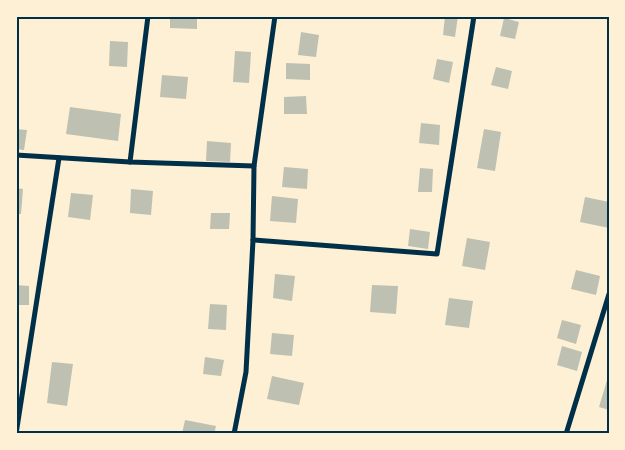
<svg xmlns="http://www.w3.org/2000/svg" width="625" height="450" font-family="Ubuntu,sans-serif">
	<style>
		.building { fill: #bec0b2 }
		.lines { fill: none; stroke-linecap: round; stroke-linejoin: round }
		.minor { stroke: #003049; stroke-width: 5 }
		.neatline { fill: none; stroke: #003049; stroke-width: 2 }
	</style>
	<rect width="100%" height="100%" fill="#fdf0d5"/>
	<g class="building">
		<path d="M170,16H197V29L170,28Z"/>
		<path d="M445,16H458L455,37L443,35Z"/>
		<path d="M504,18L519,22L515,39L500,36Z"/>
		<path d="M301,32L319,35L316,57L298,55Z"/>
		<path d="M110,41L128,42L127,67L109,66Z"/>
		<path d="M235,51L251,52L249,83L233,82Z"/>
		<path d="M437,59L453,62L449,83L433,79Z"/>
		<path d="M286,63L310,64V80L286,79Z"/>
		<path d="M496,67L512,71L508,89L491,85Z"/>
		<path d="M162,75L188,77L186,99L160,97Z"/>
		<path d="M306,96L307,114H284V97Z"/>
		<path d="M70,107L121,114L118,141L66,134Z"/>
		<path d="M421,123L440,125L439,145L419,143Z"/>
		<path d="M16,129L27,130L24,150L16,149Z"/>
		<path d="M484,129L501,132L495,171L477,168Z"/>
		<path d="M207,141L231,143L230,162L206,161Z"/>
		<path d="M284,167L308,169L307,189L282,187Z"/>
		<path d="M420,168L433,169L432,192H418Z"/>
		<path d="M16,188L23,189L21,214H16Z"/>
		<path d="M131,189L153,191L151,215L130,213Z"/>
		<path d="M71,193L93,195L90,220L68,217Z"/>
		<path d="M272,196L298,199L296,223L270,221Z"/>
		<path d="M585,197L609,202V228L580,222Z"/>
		<path d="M211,213H230L229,229H210Z"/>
		<path d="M410,229L430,232L428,249L408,246Z"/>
		<path d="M467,238L490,242L485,270L462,266Z"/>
		<path d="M576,270L600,276L596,295L571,289Z"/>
		<path d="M275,274L295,276L292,301L273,298Z"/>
		<path d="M16,285L29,286V305H16Z"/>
		<path d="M372,285L398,286L396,314L370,312Z"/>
		<path d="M449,298L473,301L469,328L445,325Z"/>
		<path d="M210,304L227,305L226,330L208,329Z"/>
		<path d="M562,320L581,325L576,344L557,338Z"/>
		<path d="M272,333L294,335L292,356L270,354Z"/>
		<path d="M562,346L582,352L577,371L557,365Z"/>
		<path d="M205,357L224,360L221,376L203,374Z"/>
		<path d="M52,362L73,364L67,406L47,403Z"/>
		<path d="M272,376L304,383L299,405L267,399Z"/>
		<path d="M608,377H609V410L599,407Z"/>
		<path d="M185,420L216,426L214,434H182Z"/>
	</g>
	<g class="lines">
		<g class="minor">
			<path d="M16,155L130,162L254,166"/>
			<path d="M130,162L148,16"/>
			<path d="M253,240L437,254L474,16"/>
			<path d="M16,434L59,158"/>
			<path d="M234,434L246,372L253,240L254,166L275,16"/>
			<path d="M566,434L609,294"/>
		</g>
	</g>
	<rect width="625" height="450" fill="none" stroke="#fdf0d5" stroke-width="35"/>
	<rect x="18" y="18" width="590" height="414" class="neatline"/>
</svg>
